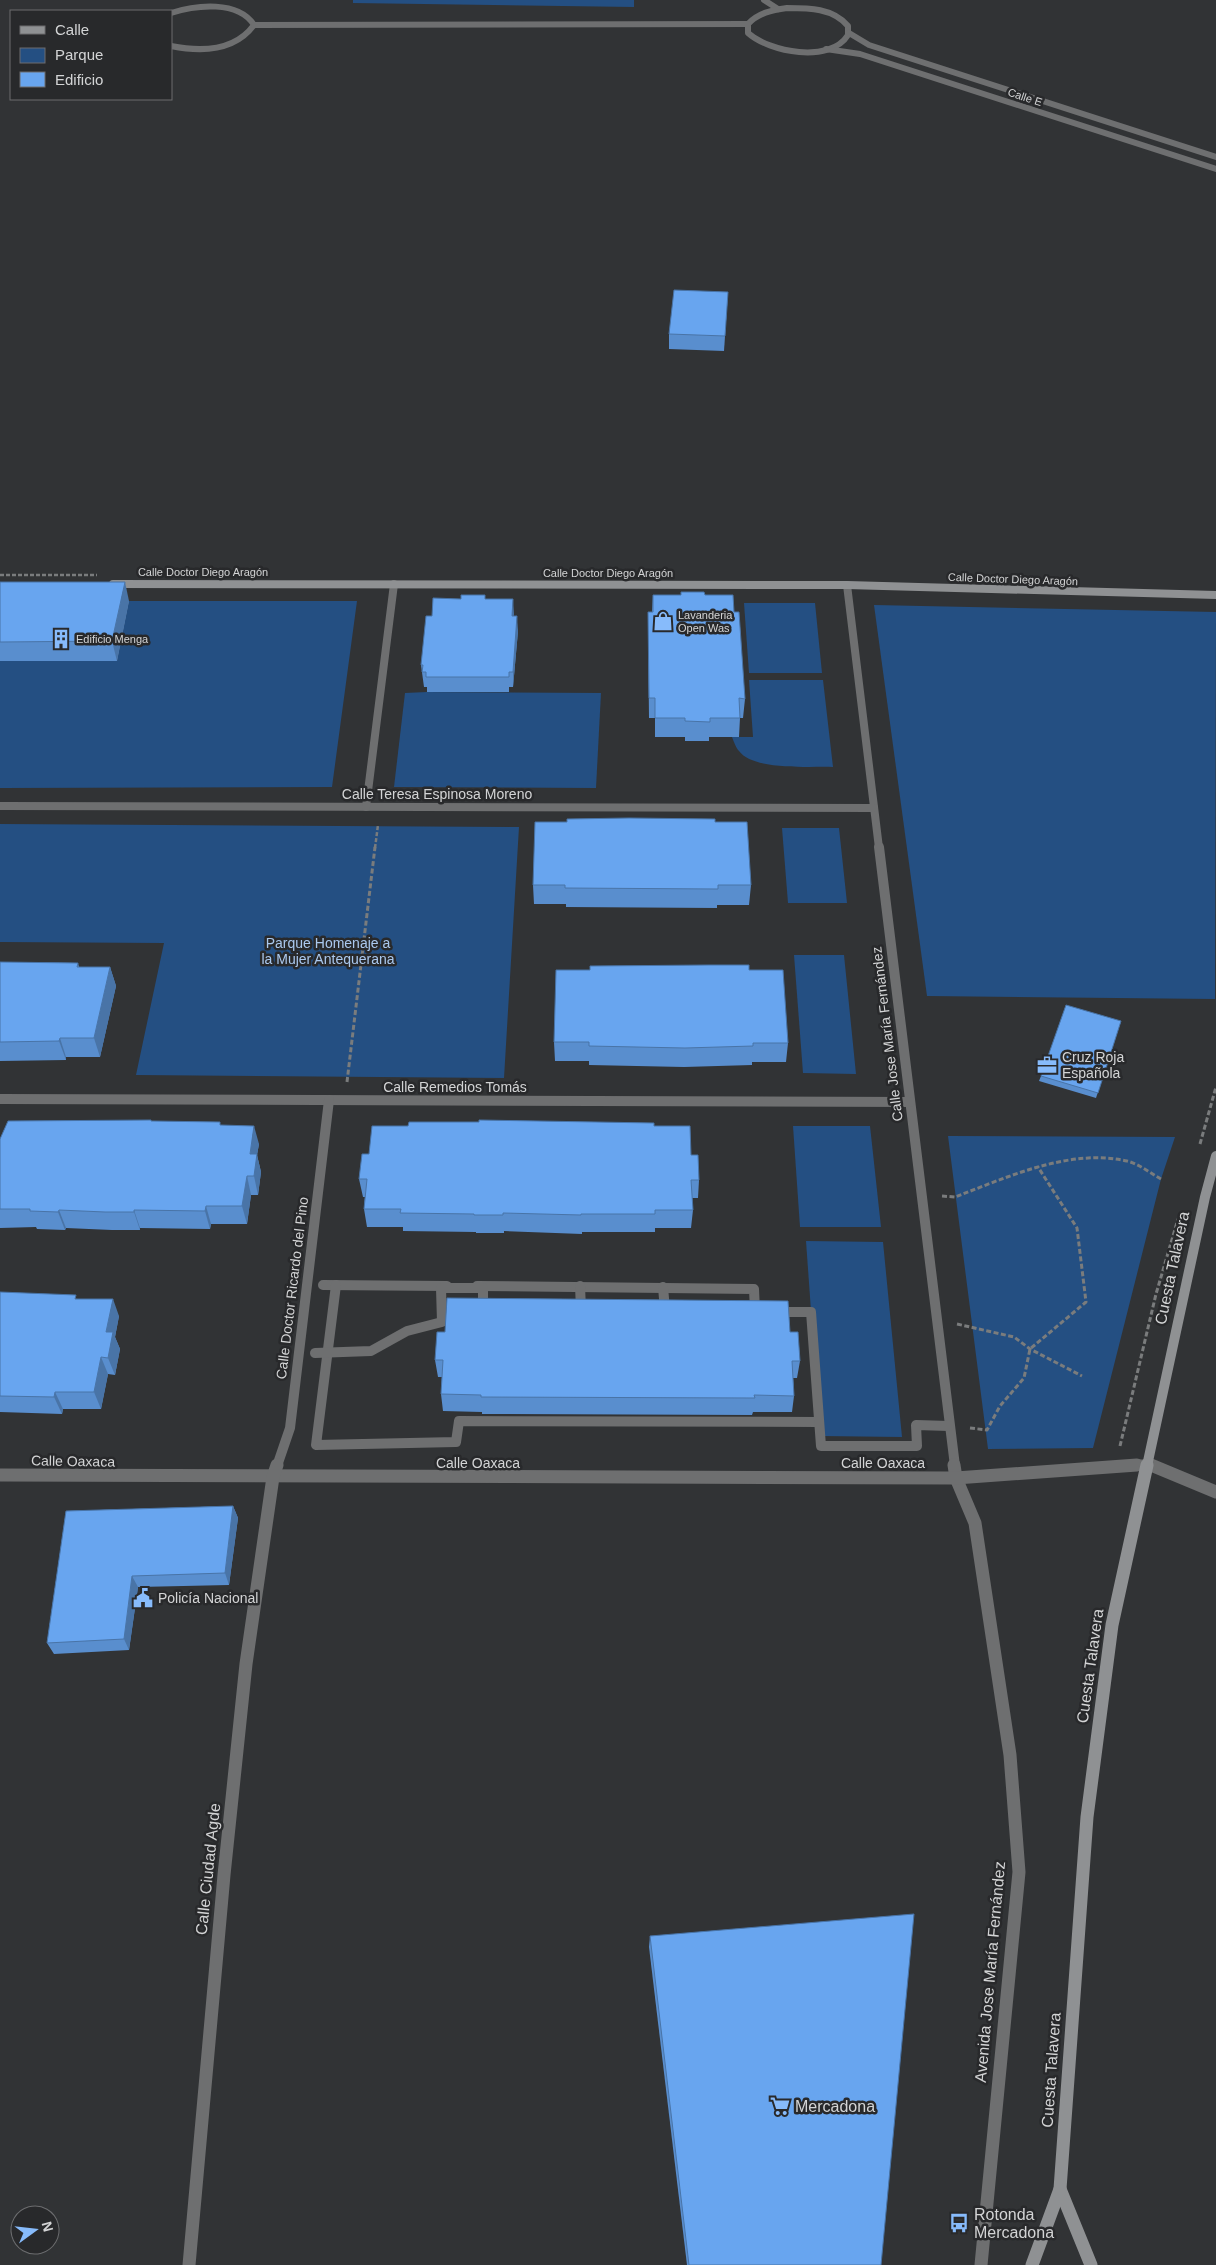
<svg xmlns="http://www.w3.org/2000/svg" width="1216" height="2265" font-family="Arial,sans-serif">
	<style>
		.green { fill: #244f82 }
		.lines { fill: none; stroke-linecap: round; stroke-linejoin: round }
		.path-far1 { stroke: #7a7c7d; stroke-width: 2.5; stroke-dasharray: 4 2; stroke-linecap: butt }
		.path { stroke: #7a7c7d; stroke-width: 3; stroke-dasharray: 5 2.5; stroke-linecap: butt }
		.street-far3 { stroke: #6e6f70; stroke-width: 6 }
		.street-far2 { stroke: #6e6f70; stroke-width: 8 }
		.street-far1 { stroke: #6e6f70; stroke-width: 10 }
		.street { stroke: #6e6f70; stroke-width: 13 }
		.secondary-far2 { stroke: #8f9193; stroke-width: 8 }
		.secondary-far1 { stroke: #8f9193; stroke-width: 10 }
		.secondary { stroke: #8f9193; stroke-width: 13 }
		.wall { fill: #598ece }
		.shaded-wall { fill: #4974a7 }
		.building { fill: #68a5ef; stroke: #4974a7 }
		.labels { text-anchor: middle; dominant-baseline: central; stroke-width: 5; stroke-linejoin: round; paint-order: stroke }
		.far-street-label { font-size: 11px; fill: #d3d4d5; stroke: #28292b }
		.far-poi-label { font-size: 11px; fill: #d3d4d5; stroke: #28292b; text-anchor: start }
		.street-label { font-size: 14px; fill: #d3d4d5; stroke: #28292b }
		.park-label { font-size: 14px; fill: #aac8ee; stroke: #28292b }
		.poi-label { font-size: 14px; fill: #d3d4d5; stroke: #28292b; text-anchor: start }
		.near-street-label { font-size: 16px; fill: #d3d4d5; stroke: #28292b }
		.near-poi-label { font-size: 16px; fill: #d3d4d5; stroke: #28292b; text-anchor: start }
	</style>
	<rect width="100%" height="100%" fill="#313335"/>
	<g class="green">
		<path d="M353,0H634V7L353,3Z"/>
		<path d="M129,601H357L332,787L0,788V661H117Z"/>
		<path d="M744,603H815L822,673H749Z"/>
		<path d="M874,605L1216,612L1215,999L927,996Z"/>
		<path d="M749,680H823L833,767C810,766 754,771 739,751C736,748 734,742 732,737H753Z"/>
		<path d="M427,692L601,693L596,788L394,787L405,693Z"/>
		<path d="M0,824L519,827L504,1078L136,1075L164,943L0,942Z"/>
		<path d="M782,828H839L847,903H788Z"/>
		<path d="M794,955H844L856,1074L803,1073Z"/>
		<path d="M793,1126H870L881,1227H800Z"/>
		<path d="M948,1136L1175,1137L1161,1179L1093,1448L988,1449Z"/>
		<path d="M806,1241L883,1242L902,1437L820,1436Z"/>
	</g>
	<g class="lines">
		<g class="path-far1">
			<path d="M0,575H97"/>
			<path d="M375,848L378,825"/>
		</g>
		<g class="path">
			<path d="M347,1082L375,847"/>
			<path d="M1200,1144L1216,1087"/>
			<path d="M942,1196L955,1197C1008,1177 1069,1148 1127,1161C1139,1164 1150,1173 1161,1179"/>
			<path d="M957,1324L1014,1337L1030,1349L1082,1376"/>
			<path d="M970,1428L987,1430L1000,1406L1024,1378L1030,1349L1086,1302L1077,1228L1038,1167"/>
			<path d="M1120,1446L1156,1294L1178,1219"/>
		</g>
		<g class="street-far3">
			<path d="M764,0L778,9"/>
			<path d="M787,8C809,8 833,8 848,26V35C830,64 769,52 748,33V24C758,13 772,10 787,8Z"/>
			<path d="M171,13C196,5 238,0 254,25C235,51 201,52 171,46"/>
			<path d="M254,25L748,24"/>
			<path d="M849,33L869,45L1216,157"/>
			<path d="M826,49L860,54L1216,169"/>
		</g>
		<g class="street-far2">
			<path d="M847,585L879,848"/>
			<path d="M0,806L874,808"/>
			<path d="M366,807L394,584"/>
		</g>
		<g class="street-far1">
			<path d="M879,847L955,1466"/>
			<path d="M0,1099L910,1102"/>
			<path d="M323,1285L447,1286"/>
			<path d="M336,1285L316,1445L456,1442L459,1421L819,1422"/>
			<path d="M477,1286L754,1289L755,1311"/>
			<path d="M580,1286L581,1309"/>
			<path d="M663,1287L665,1310"/>
			<path d="M775,1312H811L821,1446H917L916,1425L949,1426"/>
			<path d="M315,1353L371,1351L407,1331L442,1322L441,1288H483V1308H488"/>
			<path d="M277,1466L290,1428L329,1100"/>
			<path d="M1119,1466L1149,1464L1154,1466"/>
		</g>
		<g class="street">
			<path d="M954,1465L956,1478L975,1523L1010,1755L1019,1872L981,2265"/>
			<path d="M1151,1465L1216,1492"/>
			<path d="M0,1475L956,1478L1137,1465"/>
			<path d="M189,2265L224,1875L246,1664L273,1477L277,1465"/>
		</g>
		<path class="secondary-far2" d="M113,584L847,585L1216,595"/>
		<path class="secondary-far1" d="M1147,1466L1205,1197L1216,1156"/>
		<g class="secondary">
			<path d="M1060,2189L1091,2265"/>
			<path d="M1032,2265L1060,2189L1087,1817L1112,1625L1147,1465"/>
		</g>
	</g>
	<g class="wall">
		<path d="M728,292L724,351L669,349V334Z"/>
		<path d="M0,582L129,601L117,661H0Z"/>
		<path d="M653,595H705L734,612L745,699L743,718H740L739,737H709V741H685V737H655V718H649L648,632V612H652Z"/>
		<path d="M485,599L513,616L518,631L513,687H509V692H427V687H424L421,665L432,616Z"/>
		<path d="M715,822L751,885L749,905H717V908L566,907V904H534L533,885Z"/>
		<path d="M0,962L78,963L79,967H110L116,986L100,1057H66V1060L0,1061Z"/>
		<path d="M749,970L788,1043L786,1062H752V1065L684,1067L589,1065V1061H555L554,1042Z"/>
		<path d="M1121,1021L1096,1098L1039,1081L1041,1076Z"/>
		<path d="M152,1121L221,1125L259,1144L257,1155L261,1172L258,1195H251L247,1224H211L210,1229L140,1228V1230H112L66,1228L65,1230L37,1229L36,1227L0,1228V1139Z"/>
		<path d="M654,1126L691,1155L699,1180L698,1198H692L693,1210L691,1228H655V1232H582V1234L504,1231V1233H476V1232L403,1231V1227H367L364,1209L365,1197H363L359,1179L369,1154Z"/>
		<path d="M0,1292L78,1299L119,1316L115,1337L120,1349L115,1375L108,1374L101,1409H63L62,1414L0,1412Z"/>
		<path d="M790,1332L800,1361L797,1378H793L794,1396L792,1412H753L752,1415L482,1414V1412L443,1411L441,1394L442,1377H438L435,1360Z"/>
		<path d="M233,1506L238,1518L229,1585L138,1587L129,1650L54,1654L47,1643L66,1511Z"/>
		<path d="M650,1936L881,2265H687L649,1947Z"/>
	</g>
	<g class="shaded-wall">
		<path d="M125,582L129,601L117,661L112,641Z"/>
		<path d="M513,599L514,614L512,631V616Z"/>
		<path d="M517,616L518,631L513,687V672Z"/>
		<path d="M110,967L116,986L100,1057L94,1038Z"/>
		<path d="M60,1038L66,1057V1060L59,1041Z"/>
		<path d="M254,1126L259,1144L257,1155L261,1172L258,1195L254,1176L250,1154Z"/>
		<path d="M247,1176L251,1195L247,1224L242,1206Z"/>
		<path d="M206,1206L211,1224L210,1229L205,1211Z"/>
		<path d="M59,1210L66,1228L65,1230L58,1212Z"/>
		<path d="M134,1210L140,1228V1230L134,1212Z"/>
		<path d="M113,1299L119,1316L115,1337L120,1349L115,1375L108,1358L106,1332Z"/>
		<path d="M101,1357L108,1374L101,1409L94,1392Z"/>
		<path d="M55,1392L63,1409L62,1414L54,1397Z"/>
		<path d="M233,1506L238,1518L229,1585L225,1573Z"/>
		<path d="M132,1576L138,1587L129,1650L124,1639Z"/>
	</g>
	<g class="building">
		<path d="M674,290L728,292L725,336L669,334Z"/>
		<path d="M0,582H125L112,641L0,642Z"/>
		<path d="M681,592H704L705,595H733L734,612H739L745,699L739,698L740,718H710V722L685,721V718H655V698H649L648,612H653V595H681Z"/>
		<path d="M461,595H485V599H513L512,616H517L513,672H509V677H426V672H422L423,665H421L426,616H432L433,598L461,599Z"/>
		<path d="M629,818L715,819V822H747L751,885H718V889L565,888V885H533L535,822H567V819Z"/>
		<path d="M0,962L78,963L77,967H110L94,1038H60L59,1041L0,1042Z"/>
		<path d="M708,965H749V970H783L788,1043H753V1046L685,1048L589,1046V1042H554L556,970H590V966Z"/>
		<path d="M1066,1005L1121,1021L1098,1093L1041,1076Z"/>
		<path d="M151,1120V1121L220,1122V1125L254,1126L250,1154H257L254,1176H247L242,1206H206L205,1211L134,1210V1212H105L59,1210L58,1212L30,1211V1209H0V1139L8,1121Z"/>
		<path d="M479,1120L654,1123V1126H690L691,1155H698L699,1180H691L693,1210H655V1214H581V1215L503,1213V1215H474V1214L400,1213L401,1209H364L367,1179H359L362,1154H369L372,1126H408L409,1122H479Z"/>
		<path d="M0,1292L76,1295L75,1299H113L106,1332H113L108,1358L101,1357L94,1392H55L54,1397L0,1396Z"/>
		<path d="M447,1298L788,1301L790,1332H798L800,1361H792L794,1396L754,1395L755,1398L481,1397V1395L441,1394L443,1360H435L437,1332H445Z"/>
		<path d="M233,1506L225,1573L132,1576L124,1639L47,1643L66,1511Z"/>
		<path d="M914,1914L881,2265H689L650,1936Z"/>
	</g>
	<defs>
		<symbol id="shop-bare" viewBox="-9 -9 18 18"><path d="M-5-2.5h2.3a2.7 3.5 0 0 1 5.4 0H5L5.5 6h-11ZM-1.5-2.5h3a1.5 2.3 0 0 0-3 0Z" fill="#87bbfb" stroke="#28292b" stroke-width="2.5" paint-order="stroke"/></symbol>
		<symbol id="building-bare" viewBox="-9 -9 18 18"><path d="M-4-6H4V6H1V3H-1V6H-4ZM-2.5-4.3h1.7v1.8h-1.7ZM.8-4.3h1.7v1.8H.8ZM-2.5-1h1.7V.8h-1.7ZM.8-1h1.7V.8H.8Z" fill="#87bbfb" stroke="#28292b" stroke-width="2.5" paint-order="stroke"/></symbol>
		<symbol id="office-bare" viewBox="-9 -9 18 18"><path d="M-6-3h4V-5.5h4V-3h4V5H-6ZM-1-4.5V-3h2v-1.5ZM-6 0V1H6V0Z" fill="#87bbfb" stroke="#28292b" stroke-width="2.5" paint-order="stroke"/></symbol>
		<symbol id="civic-bare" viewBox="-9 -9 18 18"><path d="M-.6-6.5H3V-4.5H.6V-3L4-1V1h2V6H-6V1h2V-1L-.6-3ZM-1.2 2.5V6h2.4V2.5Z" fill="#87bbfb" stroke="#28292b" stroke-width="2.5" paint-order="stroke"/></symbol>
		<symbol id="supermarket-bare" viewBox="-9 -9 18 18"><path d="M-6-5.5h2.5l.6 2H6L4.5 2H-2.5L-4.4-4H-6ZM-1.5 3.2a1.3 1.3 0 1 0 .1 0ZM3 3.2a1.3 1.3 0 1 0 .1 0Z" fill="#87bbfb" stroke="#28292b" stroke-width="2.5" paint-order="stroke"/></symbol>
		<symbol id="bus-bare" viewBox="-9 -9 18 18"><path d="M-5-6H5V4H4V6H2V4H-2V6H-4V4H-5ZM-3.5-4V0h7V-4ZM-3.5 1.2v1.5H-2V1.2ZM2 1.2v1.5H3.5V1.2Z" fill="#87bbfb" stroke="#28292b" stroke-width="2.5" paint-order="stroke"/></symbol>
	</defs>
	<g fill-rule="evenodd">
		<use href="#shop-bare" x="649" y="607" width="28" height="28"/>
		<use href="#building-bare" x="47" y="625" width="28" height="28"/>
		<use href="#office-bare" x="1033" y="1051" width="28" height="28"/>
		<use href="#civic-bare" x="129" y="1584" width="28" height="28"/>
		<use href="#supermarket-bare" x="766" y="2092" width="28" height="28"/>
		<use href="#bus-bare" x="945" y="2209" width="28" height="28"/>
	</g>
	<g class="labels">
		<g class="far-street-label">
			<text transform="translate(1025 97) rotate(18)">Calle E</text>
			<text x="203" y="572">Calle Doctor Diego Aragón</text>
			<text x="608" y="573">Calle Doctor Diego Aragón</text>
			<text transform="translate(1013 579) rotate(2)">Calle Doctor Diego Aragón</text>
		</g>
		<g class="far-poi-label">
			<text x="678" y="615">Lavanderia<tspan x="678" dy="13">Open Was</tspan></text>
			<text x="76" y="639">Edificio Menga</text>
		</g>
		<g class="street-label">
			<text x="437" y="794">Calle Teresa Espinosa Moreno</text>
			<text transform="translate(887 1034) rotate(-97)">Calle Jose María Fernández</text>
			<text x="455" y="1087">Calle Remedios Tomás</text>
			<text transform="translate(292 1288) rotate(-83)">Calle Doctor Ricardo del Pino</text>
			<text transform="translate(73 1461) rotate(1)">Calle Oaxaca</text>
			<text x="478" y="1463">Calle Oaxaca</text>
			<text x="883" y="1463">Calle Oaxaca</text>
		</g>
		<g class="park-label">
			<text x="328" y="943">Parque Homenaje a<tspan x="328" dy="16">la Mujer Antequerana</tspan></text>
		</g>
		<g class="poi-label">
			<text x="1062" y="1057">Cruz Roja<tspan x="1062" dy="16">Española</tspan></text>
			<text x="158" y="1598">Policía Nacional</text>
		</g>
		<g class="near-street-label">
			<text transform="translate(1172 1268) rotate(-78)">Cuesta Talavera</text>
			<text transform="translate(1090 1666) rotate(-82)">Cuesta Talavera</text>
			<text transform="translate(208 1869) rotate(-84)">Calle Ciudad Agde</text>
			<text transform="translate(990 1972) rotate(-85)">Avenida Jose María Fernández</text>
			<text transform="translate(1051 2070) rotate(-86)">Cuesta Talavera</text>
		</g>
		<g class="near-poi-label">
			<text x="795" y="2106">Mercadona</text>
			<text x="974" y="2214">Rotonda<tspan x="974" dy="18">Mercadona</tspan></text>
		</g>
	</g>
	<rect x="10" y="10" width="162" height="90" fill="#28292b" stroke="#6c6d6f"/>
	<rect x="20" y="26" width="25" height="8" fill="#8f9193" stroke="#6c6d6f"/>
	<text x="55" y="35" font-size="15" fill="#d3d4d5">Calle</text>
	<rect x="20" y="48" width="25" height="15" fill="#244f82" stroke="#6c6d6f"/>
	<text x="55" y="60" font-size="15" fill="#d3d4d5">Parque</text>
	<rect x="20" y="72" width="25" height="15" fill="#68a5ef" stroke="#6c6d6f"/>
	<text x="55" y="85" font-size="15" fill="#d3d4d5">Edificio</text>
	<g transform="translate(35 2230) rotate(75)"><circle r="24" fill="#28292b" stroke="#6c6d6f"/>
	<path d="M0-4L9 19L0 12L-9 19Z" fill="#87bbfb"/>
	<text y="-8" font-size="14" font-weight="bold" text-anchor="middle" fill="#d3d4d5">N</text>
	</g>
</svg>
